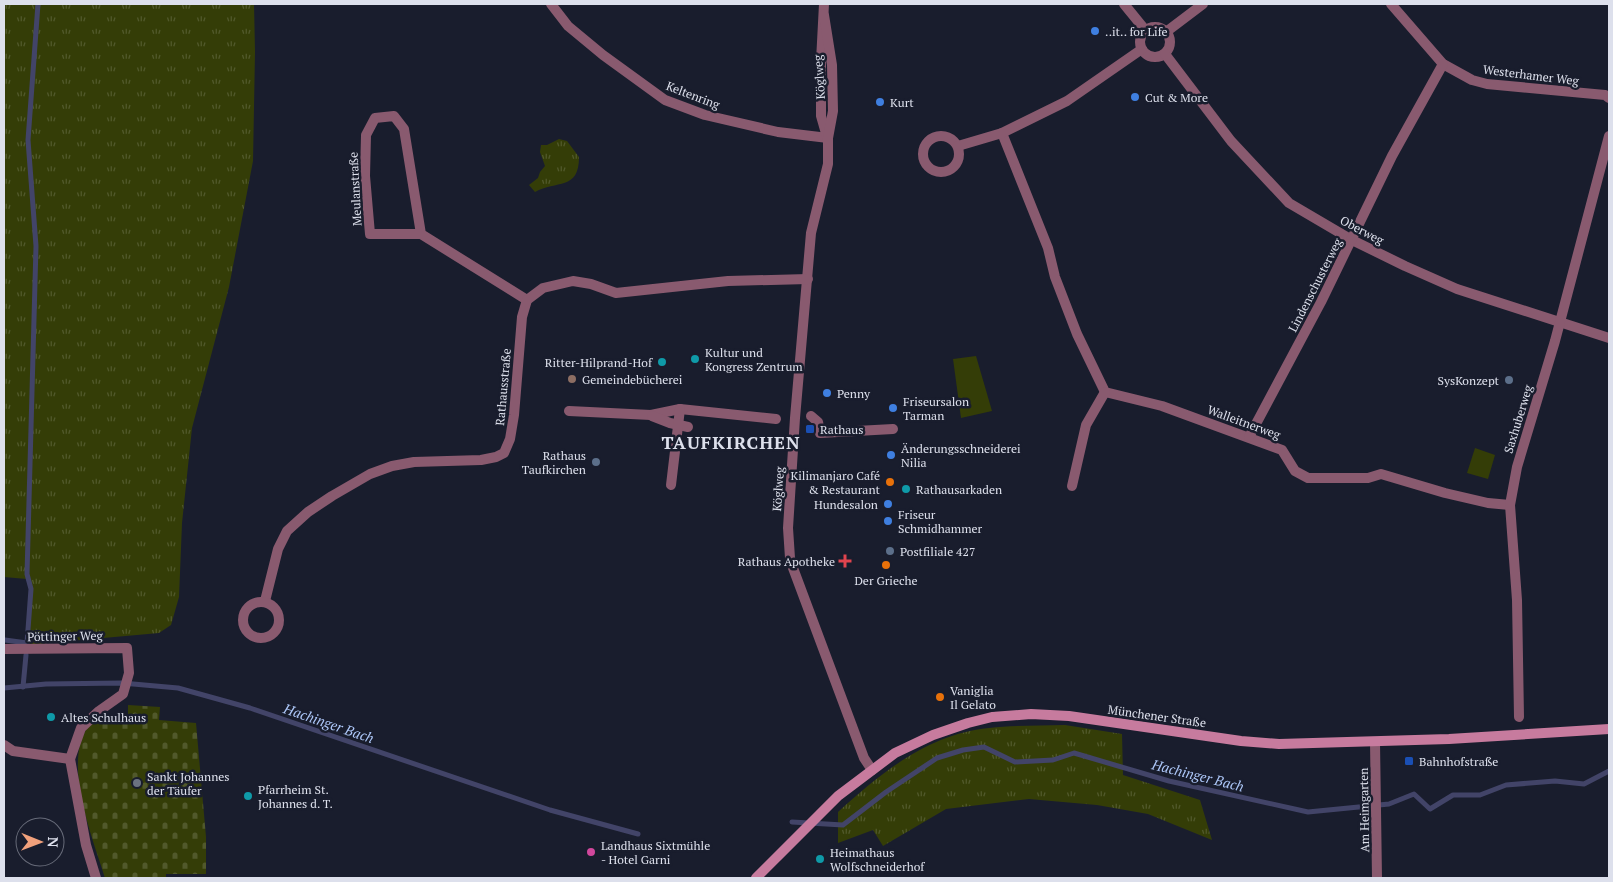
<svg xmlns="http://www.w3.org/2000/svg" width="1613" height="882" font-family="'PT Serif',serif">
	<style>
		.grass { fill: url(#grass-tufts) }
		.cemetery { fill: url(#cemetery-stones) }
		.green { fill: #343d07 }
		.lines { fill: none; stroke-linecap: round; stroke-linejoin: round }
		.stream { stroke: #424468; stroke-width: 5 }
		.pedestrian { stroke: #895a6f; stroke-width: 10 }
		.minor { stroke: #895a6f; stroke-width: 10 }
		.secondary { stroke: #c77b9e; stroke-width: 10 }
		.shop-dot { fill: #3f7fe0; stroke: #191d2d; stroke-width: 2 }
		.culture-dot { fill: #0f9aa8; stroke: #191d2d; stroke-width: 2 }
		.education-dot { fill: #8d6e63; stroke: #191d2d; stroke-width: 2 }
		.service-dot { fill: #5c6f8a; stroke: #191d2d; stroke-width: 2 }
		.transit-dot { fill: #1a4fb4; stroke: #191d2d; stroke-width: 2 }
		.food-dot { fill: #e8710a; stroke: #191d2d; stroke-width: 2 }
		.health-dot { fill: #e0444e; stroke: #191d2d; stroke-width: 2 }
		.worship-dot { fill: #6b7280; stroke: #191d2d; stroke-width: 2 }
		.hotel-dot { fill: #d1479c; stroke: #191d2d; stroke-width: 2 }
		.labels { text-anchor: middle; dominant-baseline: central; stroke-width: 5; stroke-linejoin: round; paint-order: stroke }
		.poi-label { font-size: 12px; fill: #dde0ec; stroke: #191d2d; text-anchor: start }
		.street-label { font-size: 12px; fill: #dde0ec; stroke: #191d2d }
		.water-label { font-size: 14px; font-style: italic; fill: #adc7f8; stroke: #191d2d }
		.district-label { font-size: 18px; font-weight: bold; letter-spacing: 1px; fill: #dde0ec; stroke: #191d2d }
	</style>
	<defs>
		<pattern id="grass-tufts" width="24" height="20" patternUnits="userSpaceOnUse" patternTransform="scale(1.25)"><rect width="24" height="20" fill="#343d07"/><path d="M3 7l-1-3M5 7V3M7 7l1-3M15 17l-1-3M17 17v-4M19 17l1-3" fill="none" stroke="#51592b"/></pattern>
		<pattern id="cemetery-stones" width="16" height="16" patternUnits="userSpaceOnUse" patternTransform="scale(1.25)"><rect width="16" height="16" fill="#343d07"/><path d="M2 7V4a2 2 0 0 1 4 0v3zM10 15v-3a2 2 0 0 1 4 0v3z" fill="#51592b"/></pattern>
	</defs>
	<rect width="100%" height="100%" fill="#191d2d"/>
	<g class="grass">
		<path d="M4,4H254L255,52L253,161L229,287L192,428L182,523L179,597L171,625L159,633L25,645L31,589L27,579L4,577Z"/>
		<path d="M559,139L567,141L579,157C579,191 556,180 535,192L529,185L538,178L540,172L545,166L540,152L541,145H547Z"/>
		<path d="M1065,725L1122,734L1123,775L1200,800L1212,840L1148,814L1097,805L1029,799L946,809L883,846L873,830L838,843V812C881,773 928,734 989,728C1014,725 1040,726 1065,725Z"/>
	</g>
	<path class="cemetery" d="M128,705L160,707L159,720L196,723L206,837V874H166V878H105C93,839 62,763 88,727C91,723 96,720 100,717L128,719Z"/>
	<g class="green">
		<path d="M976,356L992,411L961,418L953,359Z"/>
		<path d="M1475,448L1495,455L1488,479L1467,473Z"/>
	</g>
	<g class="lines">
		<g class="stream">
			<path d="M5,640L27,643V645"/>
			<path d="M27,643L31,589L27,574L36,246L28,140L38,4"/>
			<path d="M23,687L26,655"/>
			<path d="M4,688L46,684L122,683L178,688L250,708L550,810L638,834"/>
			<path d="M792,822L843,825L886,792L937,758L963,750L984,747L1015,762L1053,760L1074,753L1169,781L1308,812L1389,804L1414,794L1430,809L1453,795H1480L1506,785L1555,781L1584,784L1609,771"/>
		</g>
		<g class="pedestrian">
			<path d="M569,411L651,415L680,409L776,419"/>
			<path d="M652,416L670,423L688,427"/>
			<path d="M811,416L818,422L820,433L893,429"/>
			<path d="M671,485L680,409"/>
		</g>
		<g class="minor">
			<path d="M551,4L568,26L603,55L665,100L705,115L778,132L828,138"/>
			<path d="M824,4L821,61V116L827,137"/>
			<path d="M1124,4L1146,31"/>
			<path d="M1391,4L1443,64L1472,80L1487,84L1605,95L1609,98"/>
			<path d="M824,15L832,65L833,111L828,138V164L811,233L795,418L788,528L790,558L793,568L864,758L872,770"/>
			<circle cx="1155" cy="42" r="15"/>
			<path d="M1166,32L1203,4"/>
			<path d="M1165,54L1231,141L1289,203L1352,240L1405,266L1457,289L1609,338"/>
			<path d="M1002,133L1048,248L1055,277L1077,334L1105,392L1162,406L1282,450L1295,471L1308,478H1368L1381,474L1445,493L1488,503L1510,505"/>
			<circle cx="941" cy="154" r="18"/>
			<path d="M958,146L1002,133L1067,101L1142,49"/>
			<path d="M421,234L404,129L394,116L375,118L366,135L365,176L370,234H421L527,300"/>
			<path d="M1249,437L1321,302L1392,156L1443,64"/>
			<path d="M1072,486L1086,425L1105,392"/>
			<path d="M265,601L278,549L287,531L308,512L332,496L370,474L392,466L414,462L481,460L496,457L504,453L510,439L514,415L522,317L527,300L543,288L573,281L591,284L616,293L728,281L808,279"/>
			<circle cx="261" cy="620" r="18"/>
			<path d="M4,649L127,648L129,673L123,694L99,711L81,728L70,759L86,845L96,878"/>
			<path d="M1519,717L1517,600L1510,505L1517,467L1555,341L1609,136"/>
			<path d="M1375,742L1377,878"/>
			<path d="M4,745L13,751L70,759"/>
		</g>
		<path class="secondary" d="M756,878L838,796L895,753L933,735L968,723L992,717L1031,714L1069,716L1241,741L1279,744L1449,739L1609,729"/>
	</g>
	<g class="shop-dot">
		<circle cx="1095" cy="31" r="5"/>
		<circle cx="1135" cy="97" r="5"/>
		<circle cx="880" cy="102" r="5"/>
		<circle cx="827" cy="393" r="5"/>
		<circle cx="893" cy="408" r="5"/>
		<circle cx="891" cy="455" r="5"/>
		<circle cx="888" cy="504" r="5"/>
		<circle cx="888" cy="521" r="5"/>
	</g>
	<g class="culture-dot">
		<circle cx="695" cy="359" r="5"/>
		<circle cx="662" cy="362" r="5"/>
		<circle cx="906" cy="489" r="5"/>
		<circle cx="51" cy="717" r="5"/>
		<circle cx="248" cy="796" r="5"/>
		<circle cx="820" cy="859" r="5"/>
	</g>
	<circle class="education-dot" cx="572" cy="379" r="5"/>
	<g class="service-dot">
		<circle cx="1509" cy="380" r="5"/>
		<circle cx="596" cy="462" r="5"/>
		<circle cx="890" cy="551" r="5"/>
	</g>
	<g class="transit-dot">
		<rect x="805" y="424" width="10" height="10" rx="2.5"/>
		<rect x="1404" y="756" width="10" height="10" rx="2.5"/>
	</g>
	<g class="food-dot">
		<circle cx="890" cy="482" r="5"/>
		<circle cx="886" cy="565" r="5"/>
		<circle cx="940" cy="697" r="5"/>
	</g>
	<path class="health-dot" d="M842.5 553.5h5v5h5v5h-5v5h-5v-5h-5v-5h5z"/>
	<circle class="worship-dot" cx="137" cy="783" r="5"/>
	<circle class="hotel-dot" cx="591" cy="852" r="5"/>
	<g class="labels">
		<g class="poi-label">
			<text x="1105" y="31">..it.. for Life</text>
			<text x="1145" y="97">Cut &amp; More</text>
			<text x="890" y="102">Kurt</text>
			<text x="705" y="352">Kultur und<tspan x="705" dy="14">Kongress Zentrum</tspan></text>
			<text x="652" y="362" text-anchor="end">Ritter-Hilprand-Hof</text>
			<text x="582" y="379">Gemeindebücherei</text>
			<text x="1499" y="380" text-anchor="end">SysKonzept</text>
			<text x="837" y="393">Penny</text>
			<text x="903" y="401">Friseursalon<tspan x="903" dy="14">Tarman</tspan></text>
			<text x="820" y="429">Rathaus</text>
			<text x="901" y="448">Änderungsschneiderei<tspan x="901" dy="14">Nilia</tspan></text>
			<text x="586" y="455" text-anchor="end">Rathaus<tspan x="586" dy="14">Taufkirchen</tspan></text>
			<text x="880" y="475" text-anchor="end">Kilimanjaro Café<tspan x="880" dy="14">&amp; Restaurant</tspan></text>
			<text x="916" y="489">Rathausarkaden</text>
			<text x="878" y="504" text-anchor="end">Hundesalon</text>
			<text x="898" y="514">Friseur<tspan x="898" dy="14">Schmidhammer</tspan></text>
			<text x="900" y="551">Postfiliale 427</text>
			<text x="835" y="561" text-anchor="end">Rathaus Apotheke</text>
			<text x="886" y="580" text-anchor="middle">Der Grieche</text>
			<text x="950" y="690">Vaniglia<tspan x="950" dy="14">Il Gelato</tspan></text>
			<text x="61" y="717">Altes Schulhaus</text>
			<text x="1419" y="761">Bahnhofstraße</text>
			<text x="147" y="776">Sankt Johannes<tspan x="147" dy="14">der Täufer</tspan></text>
			<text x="258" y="789">Pfarrheim St.<tspan x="258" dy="14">Johannes d. T.</tspan></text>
			<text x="601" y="845">Landhaus Sixtmühle<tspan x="601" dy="14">- Hotel Garni</tspan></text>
			<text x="830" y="852">Heimathaus<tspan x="830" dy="14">Wolfschneiderhof</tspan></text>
		</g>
		<g class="street-label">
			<text transform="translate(1531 75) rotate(7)">Westerhamer Weg</text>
			<text transform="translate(819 77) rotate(-94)">Köglweg</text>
			<text transform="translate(693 95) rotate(21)">Keltenring</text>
			<text transform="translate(355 189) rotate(-93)">Meulanstraße</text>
			<text transform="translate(1362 230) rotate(28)">Oberweg</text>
			<text transform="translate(1315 285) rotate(-63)">Lindenschusterweg</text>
			<text transform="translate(503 387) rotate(-85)">Rathausstraße</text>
			<text transform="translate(1518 419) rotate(-73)">Saxhuberweg</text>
			<text transform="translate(1244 422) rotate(20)">Walleitnerweg</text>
			<text transform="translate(778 489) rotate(-86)">Köglweg</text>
			<text transform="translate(65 636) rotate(-1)">Pöttinger Weg</text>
			<text transform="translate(1157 716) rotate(8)">Münchener Straße</text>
			<text transform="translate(1364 810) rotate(-91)">Am Heimgarten</text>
		</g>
		<g class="water-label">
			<text transform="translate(329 723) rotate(19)">Hachinger Bach</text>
			<text transform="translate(1198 775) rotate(14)">Hachinger Bach</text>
		</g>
		<g class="district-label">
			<text x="731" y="442">TAUFKIRCHEN</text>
		</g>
	</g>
	<rect width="1613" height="882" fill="none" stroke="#dde0ec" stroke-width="10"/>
	<g transform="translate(40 842) rotate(91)"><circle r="24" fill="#191d2d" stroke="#676b79"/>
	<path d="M0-4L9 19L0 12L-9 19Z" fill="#f1a17c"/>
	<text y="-8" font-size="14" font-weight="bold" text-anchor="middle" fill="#dde0ec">N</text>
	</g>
</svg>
